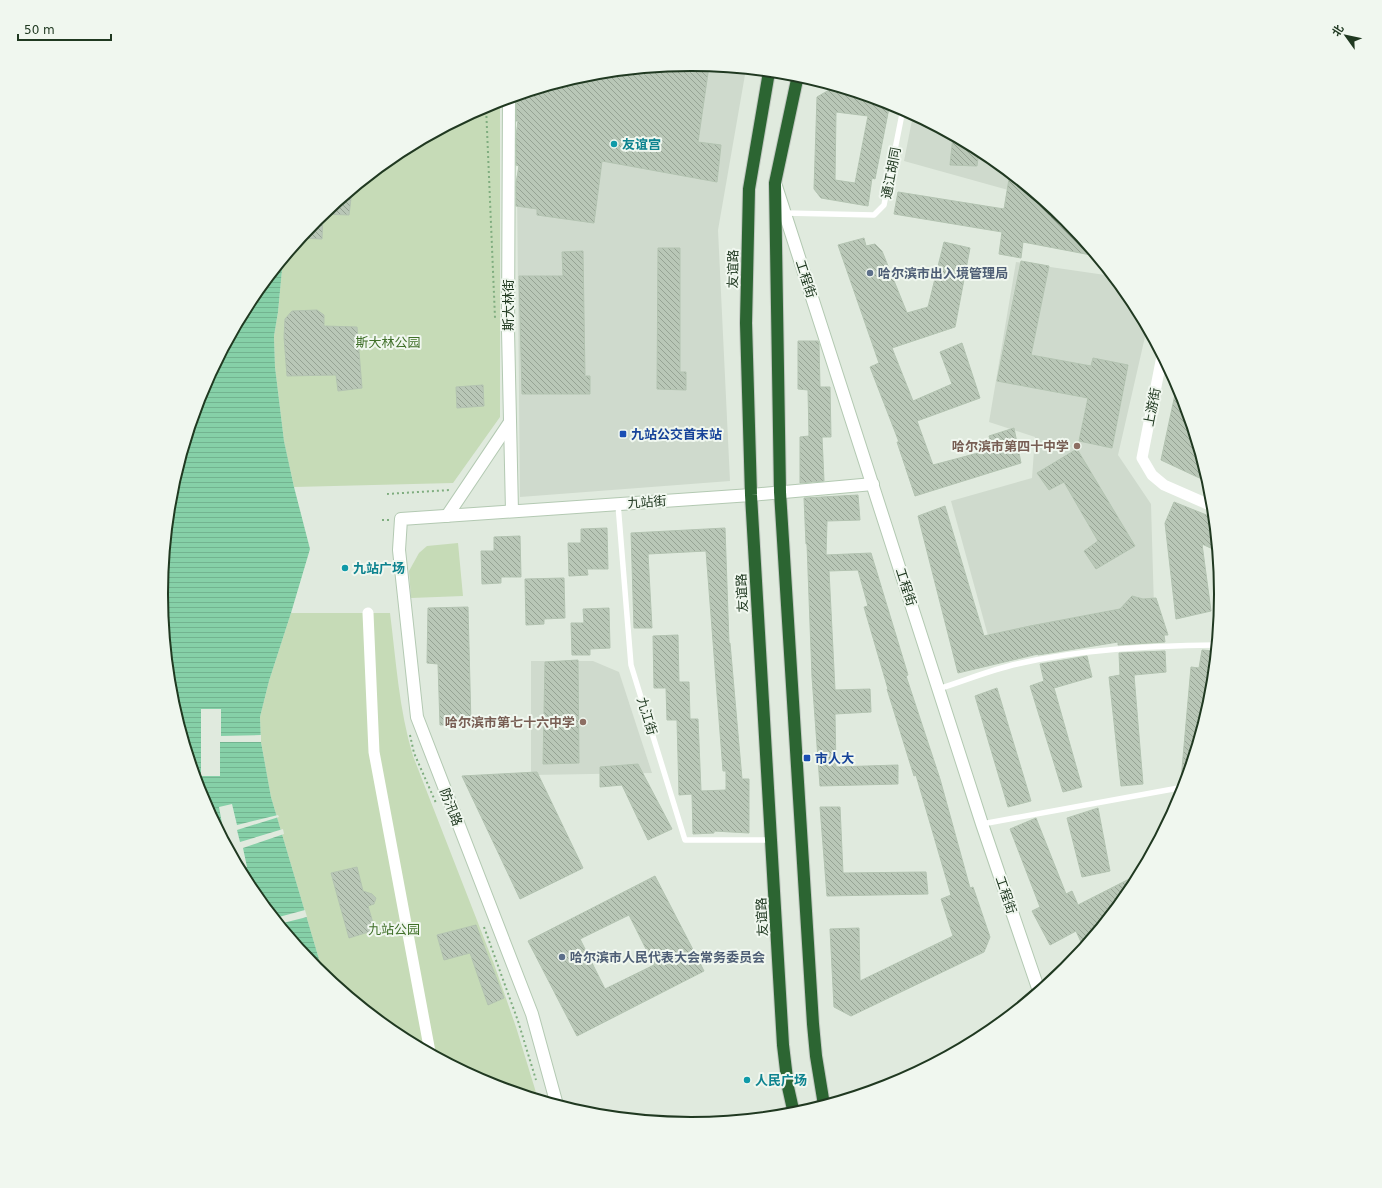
<svg xmlns="http://www.w3.org/2000/svg" width="1382" height="1188" font-family="'DejaVu Sans','Noto Sans SC',sans-serif">
	<style>
		.built { fill: #cfdacd }
		.green { fill: #c6dbb7 }
		.water { fill: url(#water-rules) }
		.pier { fill: #e0eade }
		.building { fill: url(#building-back-hatch); stroke: #b3c3b1; fill-rule: evenodd }
		.lines { fill: none; stroke-linecap: round; stroke-linejoin: round }
		.secondary-casing { stroke: #b3c9b2; stroke-width: 14 }
		.highway-casing { stroke: #c1c8c1; stroke-width: 14 }
		.path { stroke: #7fad7f; stroke-width: 2; stroke-dasharray: 2 3; stroke-linecap: butt }
		.lane { stroke: #fff; stroke-width: 5.5 }
		.street { stroke: #fff; stroke-width: 11 }
		.secondary { stroke: #fff; stroke-width: 12 }
		.highway { stroke: #2c6532; stroke-width: 12 }
		.culture-dot { fill: #0f9aa8; stroke: #f0f7ef; stroke-width: 1.5 }
		.service-dot { fill: #5c6f8a; stroke: #f0f7ef; stroke-width: 1.5 }
		.transit-dot { fill: #1a4fb4; stroke: #f0f7ef; stroke-width: 1.5 }
		.education-dot { fill: #8d6e63; stroke: #f0f7ef; stroke-width: 1.5 }
		.labels { text-anchor: middle; dominant-baseline: central; stroke-width: 4; stroke-linejoin: round; paint-order: stroke }
		.culture-label { font-size: 13px; font-weight: bold; fill: #0d838f; stroke: #f0f7ef; text-anchor: start }
		.street-label { font-size: 13px; fill: #203921; stroke: #f0f7ef }
		.service-label { font-size: 13px; font-weight: bold; fill: #4e5e75; stroke: #f0f7ef; text-anchor: start }
		.park-label { font-size: 13px; fill: #40702a; stroke: #f0f7ef }
		.transit-label { font-size: 13px; font-weight: bold; fill: #164399; stroke: #f0f7ef; text-anchor: start }
		.education-label { font-size: 13px; font-weight: bold; fill: #785e54; stroke: #f0f7ef; text-anchor: end }
		.rim { fill: none; stroke: #203921; stroke-width: 2 }
	</style>
	<defs>
		<pattern id="water-rules" width="6" height="5" patternUnits="userSpaceOnUse"><rect width="6" height="5" fill="#86d0a8"/><path d="M0 2.5h6" fill="none" stroke="#73b390"/></pattern>
		<pattern id="building-back-hatch" width="6" height="6" patternUnits="userSpaceOnUse"><rect width="6" height="6" fill="#b9c7b7"/><path d="M-1 5l2 2M0 0l6 6M5-1l2 2" fill="none" stroke="#96a394"/></pattern>
	</defs>
	<rect width="100%" height="100%" fill="#e0eade"/>
	<g class="built">
		<path d="M691,64L746,69L718,230L730,481L520,497L517,187L522,94L588,74Z"/>
		<path d="M913,115L986,153L1027,188L1026,195L904,161Z"/>
		<path d="M1016,262L1112,276L1132,300L1147,328L1118,455L1151,504L1154,608L990,643L951,501L1032,478L1035,437L989,422Z"/>
		<path d="M531,661H593L619,672L652,773L531,775Z"/>
	</g>
	<g class="green">
		<path d="M500,101V417L453,483L294,487L284,441L275,367L274,336L278,312L283,259L316,219L397,153L488,104Z"/>
		<path d="M458,543L463,596L411,598L409,571L419,553L427,546Z"/>
		<path d="M291,613H390C396,660 399,710 413,756L494,964L516,1027L538,1099L488,1084L396,1035L324,976L271,797L261,742L260,717L269,681Z"/>
	</g>
	<path class="water" d="M283,259L278,312L274,336L275,367L284,441L294,487L310,549L291,613L269,681L260,717L261,742L271,797L324,976L316,969L250,888L201,797L171,697L161,594L171,490L201,391L250,299Z"/>
	<g class="pier">
		<path d="M201,709H221V736L261,735V742H220V776H201Z"/>
		<path d="M232,804L237,825L278,815L279,817L237,830L240,842L283,829L284,834L243,848L247,867L240,869L219,830L223,829L219,807Z"/>
		<path d="M305,910L307,917L279,924L275,918Z"/>
	</g>
	<g class="building">
		<path d="M691,64L709,66L698,142L721,145L717,182L602,161L594,223L537,215V209L516,206V183L519,166L516,165V136L518,121H516L517,95L588,74Z"/>
		<path d="M829,90L857,93L890,103L875,179L872,178L868,206L821,198L814,189L817,97ZM836,112L868,116L855,183L835,180Z"/>
		<path d="M953,136L979,150L977,166L950,165Z"/>
		<path d="M1010,173L1051,207L1050,216L1066,219L1096,256L1023,242L1021,258L999,254L1002,232L894,214L898,192L1004,209Z"/>
		<path d="M352,190L349,215L323,214L322,239L301,238L316,219Z"/>
		<path d="M864,238L866,246L875,244L882,251L907,313L928,307L944,242L970,248L955,327L892,348L913,401L952,384L940,352L962,343L980,398L917,421L933,465L993,449L989,436L1014,428L1021,463L915,496L897,442H899L870,367L879,363L838,245Z"/>
		<path d="M658,248H680V372H686V390L657,389Z"/>
		<path d="M583,251L585,376H590V394H522L519,276H563L562,252Z"/>
		<path d="M1021,261L1049,266L1031,355L1091,366L1093,358L1128,365L1112,448L1079,441L1088,398L997,381Z"/>
		<path d="M317,310L324,315V326L357,327L362,388L338,391L336,375L287,376L284,337L285,319L292,311Z"/>
		<path d="M798,341H818L819,344L820,387H830L831,437H822L824,481L800,483V437L809,436L808,390L798,389Z"/>
		<path d="M483,385L484,406L457,408L456,387Z"/>
		<path d="M1177,385L1181,391L1208,482L1161,460Z"/>
		<path d="M1077,449L1135,546L1096,569L1084,551L1098,541L1064,482L1049,490L1037,473Z"/>
		<path d="M858,495L860,520L827,521L826,555L871,553L908,675L906,676L940,779L970,888L973,887L990,937L984,952L851,1016L834,1007L830,929L859,928L860,981L953,936L941,899L951,895L916,775L914,776L887,689H888L864,607L868,606L858,570L829,571L835,690L870,689L871,712L835,714L836,767L898,765V784L820,786L812,677L807,544H806L804,498Z"/>
		<path d="M1174,502L1214,518L1217,551L1202,544L1211,611L1176,619L1165,523Z"/>
		<path d="M945,506L984,636L1030,626L1120,609L1132,596L1143,599L1156,598L1168,635H1164L1165,642L1118,645V642L1038,655V654L958,673L918,516Z"/>
		<path d="M607,528L608,569H587L588,575L569,576L568,543H581V529Z"/>
		<path d="M725,528L729,643H730L742,779H749V833L714,831V833L693,834L692,794L679,795L677,720H667L666,688H654L653,636L678,635L679,682H689L690,719H698L701,791L726,790V771H723L706,551L648,554L652,628H634L631,533Z"/>
		<path d="M520,536L521,577H501V583L482,584L481,551H494V537Z"/>
		<path d="M564,578L565,618L544,619V624L526,625L525,579Z"/>
		<path d="M468,607L471,725H440L438,664L427,663L428,608Z"/>
		<path d="M609,608L610,648L590,649V655H572L571,623H584L583,609Z"/>
		<path d="M1202,650L1215,651L1211,698L1185,781L1181,780L1191,667L1199,668Z"/>
		<path d="M1165,651L1166,672L1134,675L1143,784L1121,786L1109,677L1120,675L1119,653Z"/>
		<path d="M1087,656L1092,677L1054,688L1082,787L1063,792L1030,686L1044,681L1040,664Z"/>
		<path d="M578,660L579,763L543,764L545,662Z"/>
		<path d="M997,688L1031,801L1008,807L975,696Z"/>
		<path d="M638,764L672,829L648,840L622,785L600,787V767Z"/>
		<path d="M537,772L583,868L520,899L462,776Z"/>
		<path d="M820,807H840L843,873L926,872L928,894L827,896Z"/>
		<path d="M1098,808L1110,871L1082,877L1067,818Z"/>
		<path d="M1036,818L1066,894L1072,891L1078,905L1139,874L1132,889L1092,937L1081,942L1076,931L1050,945L1032,911L1040,907L1010,829Z"/>
		<path d="M357,867L363,891L372,894L376,898L374,904L368,906L375,930L349,938L331,873Z"/>
		<path d="M655,876L704,971L577,1036L528,941ZM629,915L654,965L605,989L580,939Z"/>
		<path d="M476,925L504,998L488,1005L470,953L444,960L437,935Z"/>
	</g>
	<g class="lines">
		<defs>
			<g id="secondary">
				<path d="M509,98L508,330L512,511"/>
				<path d="M776,186L982,824L1039,991"/>
				<path d="M447,516L510,422"/>
				<path d="M557,1105L532,1014L417,717L399,550L401,519L751,495L873,484"/>
			</g>
			<g id="highway">
				<path d="M769,72L749,189L746,323L751,495L771,840L783,1045L788,1087L794,1114"/>
				<path d="M798,75L775,183L780,492L813,1024L816,1056L824,1105"/>
			</g>
		</defs>
		<use href="#secondary" class="secondary-casing"/>
		<use href="#highway" class="highway-casing"/>
		<g class="path">
			<path d="M486,106L495,318"/>
			<path d="M387,494L450,490"/>
			<path d="M382,520H390"/>
			<path d="M410,735L414,753L436,803"/>
			<path d="M484,927L518,1021L536,1080"/>
		</g>
		<g class="lane">
			<path d="M785,213L874,215L884,205L903,109"/>
			<path d="M618,504L631,665L685,840H771"/>
			<path d="M938,689C964,681 990,670 1017,664C1082,649 1149,646 1216,645"/>
			<path d="M982,824L1184,787"/>
		</g>
		<g class="street">
			<path d="M1162,356L1142,458L1152,475L1164,485L1212,506"/>
			<path d="M368,613L374,752L430,1052"/>
		</g>
		<use href="#secondary" class="secondary"/>
		<use href="#highway" class="highway"/>
	</g>
	<g class="culture-dot">
		<circle cx="614" cy="144" r="4"/>
		<circle cx="345" cy="568" r="4"/>
		<circle cx="747" cy="1080" r="4"/>
	</g>
	<g class="service-dot">
		<circle cx="870" cy="273" r="4"/>
		<circle cx="562" cy="957" r="4"/>
	</g>
	<g class="transit-dot">
		<rect x="619" y="430" width="8" height="8" rx="2"/>
		<rect x="803" y="754" width="8" height="8" rx="2"/>
	</g>
	<g class="education-dot">
		<circle cx="1077" cy="446" r="4"/>
		<circle cx="583" cy="722" r="4"/>
	</g>
	<g class="labels">
		<g class="culture-label">
			<text x="622" y="144">友谊宫</text>
			<text x="353" y="568">九站广场</text>
			<text x="755" y="1080">人民广场</text>
		</g>
		<g class="street-label">
			<text transform="translate(891 173) rotate(-79)">通江胡同</text>
			<text transform="translate(733 269) rotate(-89)">友谊路</text>
			<text transform="translate(806 279) rotate(72)">工程街</text>
			<text transform="translate(508 305) rotate(-90)">斯大林街</text>
			<text transform="translate(1152 407) rotate(-79)">上游街</text>
			<text transform="translate(647 502) rotate(-4)">九站街</text>
			<text transform="translate(906 587) rotate(72)">工程街</text>
			<text transform="translate(742 593) rotate(-93)">友谊路</text>
			<text transform="translate(647 716) rotate(73)">九江街</text>
			<text transform="translate(451 807) rotate(69)">防汛路</text>
			<text transform="translate(1006 895) rotate(71)">工程街</text>
			<text transform="translate(762 917) rotate(-93)">友谊路</text>
		</g>
		<g class="service-label">
			<text x="878" y="273">哈尔滨市出入境管理局</text>
			<text x="570" y="957">哈尔滨市人民代表大会常务委员会</text>
		</g>
		<g class="park-label">
			<text x="388" y="342">斯大林公园</text>
			<text x="394" y="929">九站公园</text>
		</g>
		<g class="transit-label">
			<text x="631" y="434">九站公交首末站</text>
			<text x="815" y="758">市人大</text>
		</g>
		<g class="education-label">
			<text x="1069" y="446">哈尔滨市第四十中学</text>
			<text x="575" y="722">哈尔滨市第七十六中学</text>
		</g>
	</g>
	<path d="M0 0H1382V1188H0ZM168 594a523 523 0 1 1 1046 0a523 523 0 1 1-1046 0Z" fill="#f0f7ef" fill-rule="evenodd"/>
	<path class="rim" d="M168 594a523 523 0 1 1 1046 0a523 523 0 1 1-1046 0Z"/>
	<g transform="translate(1346 36) rotate(303)" stroke="#f0f7ef" stroke-width="3" paint-order="stroke">
	<path d="M0-3L7 15L0 10L-7 15Z" fill="#203921"/>
	<text y="-6" font-size="11" font-weight="bold" text-anchor="middle" fill="#203921">北</text>
	</g>
	<path d="M18 34v6h93v-6" fill="none" stroke="#203921" stroke-width="2"/>
	<text x="24" y="34" font-size="12" fill="#203921" stroke="#f0f7ef" stroke-width="3" paint-order="stroke">50 m</text>
</svg>
